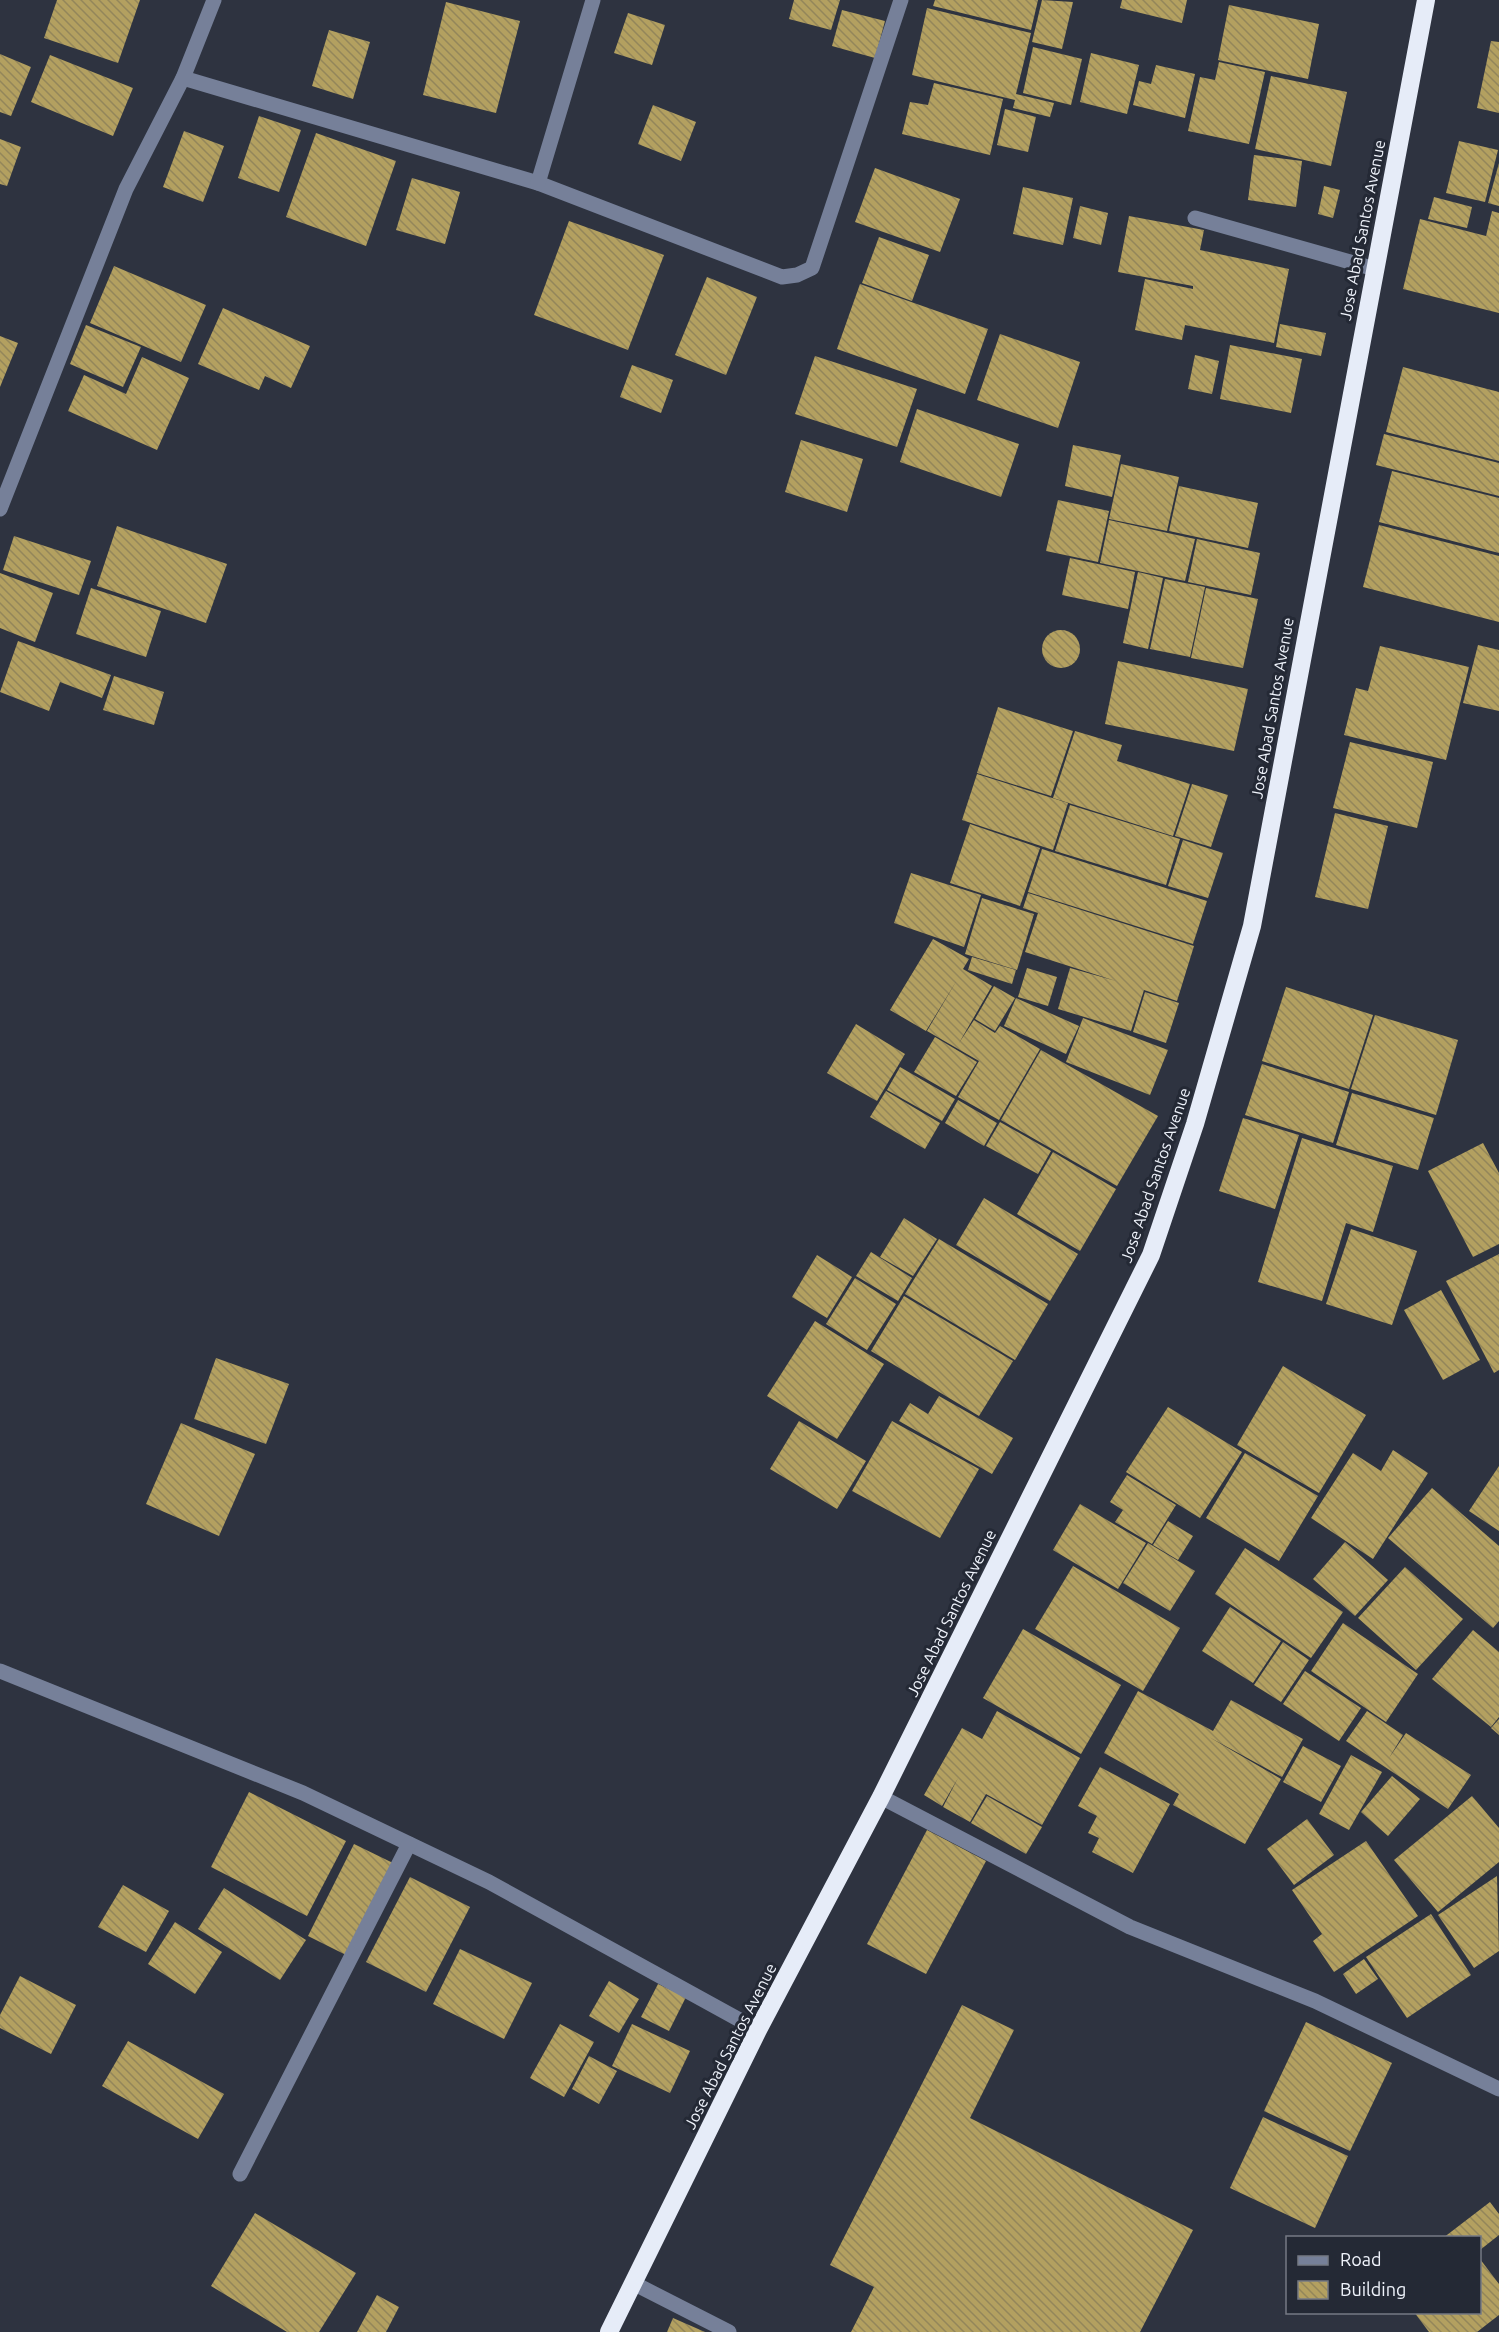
<svg xmlns="http://www.w3.org/2000/svg" width="1499" height="2332" font-family="Ubuntu,sans-serif">
	<style>
		.building { fill: url(#building-back-hatch) }
		.lines { fill: none; stroke-linecap: round; stroke-linejoin: round }
		.minor { stroke: #768099; stroke-width: 15 }
		.highway { stroke: #e6ecf8; stroke-width: 18 }
		.labels { text-anchor: middle; dominant-baseline: central; stroke-width: 6; stroke-linejoin: round; paint-order: stroke }
		.street-label { font-size: 16px; fill: #eff3fb; stroke: #242935 }
	</style>
	<defs>
		<pattern id="building-back-hatch" width="6" height="6" patternUnits="userSpaceOnUse" patternTransform="scale(1.5)"><rect width="6" height="6" fill="#b3a060"/><path d="M-1 5l2 2M0 0l6 6M5-1l2 2" fill="none" stroke="#93865a"/></pattern>
	</defs>
	<rect width="100%" height="100%" fill="#2e3340"/>
	<g class="building">
		<path d="M57,0H140L118,63L44,38Z"/>
		<path d="M794,0H840L831,30L789,19Z"/>
		<path d="M935,0H1038L1031,30L933,6Z"/>
		<path d="M1042,0L1073,2L1062,49L1032,42Z"/>
		<path d="M1122,0H1187L1182,23L1120,8Z"/>
		<path d="M446,2L520,21L496,113L423,95Z"/>
		<path d="M1229,5L1319,24L1308,79L1218,60Z"/>
		<path d="M927,8L1031,33L1016,94L1054,103L1050,117L1013,108L1015,100L912,75Z"/>
		<path d="M842,10L885,21L875,58L832,46Z"/>
		<path d="M628,13L665,25L652,65L614,53Z"/>
		<path d="M329,30L370,42L353,99L312,86Z"/>
		<path d="M1491,41L1499,42V113L1477,108Z"/>
		<path d="M1033,47L1082,59L1071,105L1023,93Z"/>
		<path d="M1091,53L1139,65L1127,114L1080,102Z"/>
		<path d="M0,54L31,67L11,116L0,112Z"/>
		<path d="M50,55L133,88L113,136L31,102Z"/>
		<path d="M1219,62L1265,72L1249,144L1188,131L1200,77L1215,80Z"/>
		<path d="M1156,65L1195,74L1185,118L1133,105L1139,81L1151,84Z"/>
		<path d="M1271,76L1347,92L1331,166L1255,149Z"/>
		<path d="M934,83L1003,99L990,155L902,134L910,102L928,105Z"/>
		<path d="M653,105L696,122L681,161L638,144Z"/>
		<path d="M1005,109L1036,117L1028,152L997,145Z"/>
		<path d="M259,116L301,130L279,192L238,178Z"/>
		<path d="M184,131L224,146L203,202L163,187Z"/>
		<path d="M316,133L396,161L366,246L286,217Z"/>
		<path d="M0,139L21,147L7,186L0,184Z"/>
		<path d="M1459,141L1498,150L1485,202L1446,193Z"/>
		<path d="M1254,155L1302,161L1296,207L1248,200Z"/>
		<path d="M1499,163V206L1488,203Z"/>
		<path d="M875,168L960,199L940,252L855,222Z"/>
		<path d="M412,178L460,192L445,244L396,230Z"/>
		<path d="M1324,186L1340,190L1333,218L1318,214Z"/>
		<path d="M1023,187L1073,198L1063,245L1013,234Z"/>
		<path d="M1434,197L1472,207L1467,228L1428,219Z"/>
		<path d="M1080,206L1108,213L1101,245L1073,238Z"/>
		<path d="M1492,211L1499,213V313L1403,289L1420,219L1486,236Z"/>
		<path d="M1129,216L1204,230L1200,250L1289,269L1274,343L1185,325L1182,340L1135,330L1145,279L1193,289V286L1118,272Z"/>
		<path d="M569,221L664,255L628,350L534,315Z"/>
		<path d="M879,237L929,255L912,301L862,283Z"/>
		<path d="M114,266L206,305L181,362L90,323Z"/>
		<path d="M707,277L757,297L726,375L675,355Z"/>
		<path d="M860,284L988,329L965,394L837,349Z"/>
		<path d="M223,308L310,346L291,388L265,376L259,390L198,364Z"/>
		<path d="M1280,324L1326,333L1321,356L1276,347Z"/>
		<path d="M86,325L141,347L123,387L70,364Z"/>
		<path d="M1000,334L1080,362L1058,428L977,400Z"/>
		<path d="M0,336L18,343L0,387Z"/>
		<path d="M1230,345L1302,359L1291,413L1220,399Z"/>
		<path d="M1195,355L1219,361L1212,394L1188,389Z"/>
		<path d="M815,356L917,389L897,447L795,414Z"/>
		<path d="M142,357L189,378L157,450L68,411L84,375L126,394Z"/>
		<path d="M632,365L673,380L661,413L620,397Z"/>
		<path d="M1403,367L1499,392V461L1386,432Z"/>
		<path d="M917,409L1019,444L1001,497L900,462Z"/>
		<path d="M1384,434L1499,463V496L1376,465Z"/>
		<path d="M801,440L863,459L847,512L785,492Z"/>
		<path d="M1073,445L1121,455L1112,497L1065,486Z"/>
		<path d="M1121,464L1179,477L1167,531L1109,519Z"/>
		<path d="M1392,471L1499,498V553L1379,522Z"/>
		<path d="M1179,486L1258,503L1248,548L1169,531Z"/>
		<path d="M1058,500L1109,511L1098,562L1046,551Z"/>
		<path d="M1109,520L1195,539L1185,581L1100,563Z"/>
		<path d="M1379,525L1499,556V622L1363,587Z"/>
		<path d="M117,526L227,564L206,623L97,586Z"/>
		<path d="M14,536L91,561L79,595L3,570Z"/>
		<path d="M1197,539L1260,553L1251,595L1188,582Z"/>
		<path d="M1070,558L1135,572L1128,609L1062,595Z"/>
		<path d="M1138,572L1163,578L1148,649L1123,643Z"/>
		<path d="M0,573L53,593L35,642L0,628Z"/>
		<path d="M1165,579L1205,587L1190,657L1150,649Z"/>
		<path d="M91,588L161,611L146,657L76,634Z"/>
		<path d="M1206,588L1258,599L1243,668L1191,658Z"/>
		<circle cx="1061" cy="649" r="19"/>
		<path d="M18,641L111,675L102,698L60,682L49,711L0,692Z"/>
		<path d="M1478,645L1499,650V711L1463,703Z"/>
		<path d="M1380,646L1469,667L1446,760L1344,735L1356,688L1368,691Z"/>
		<path d="M1118,661L1248,689L1234,751L1105,724Z"/>
		<path d="M114,676L164,692L154,725L103,710Z"/>
		<path d="M998,707L1073,731L1051,796L977,773Z"/>
		<path d="M1075,731L1122,745L1117,761L1190,784L1173,836L1053,798Z"/>
		<path d="M1350,742L1433,762L1417,828L1333,808Z"/>
		<path d="M977,774L1068,803L1053,850L962,820Z"/>
		<path d="M1192,784L1228,795L1211,847L1175,836Z"/>
		<path d="M1070,805L1180,839L1166,885L1055,851Z"/>
		<path d="M1335,813L1388,826L1368,909L1315,897Z"/>
		<path d="M970,824L1040,848L1020,906L950,883Z"/>
		<path d="M1183,840L1223,853L1208,898L1168,886Z"/>
		<path d="M1042,849L1207,901L1193,944L1028,892Z"/>
		<path d="M911,873L981,895L964,947L894,923Z"/>
		<path d="M1028,893L1194,946L1177,1001L1144,990L1131,1031L1058,1009L1070,968L1116,981L1025,952L1038,913L1023,908Z"/>
		<path d="M982,898L1034,914L1017,970L965,954Z"/>
		<path d="M933,939L969,959L963,969L992,986L959,1043L974,1020L995,1033L1000,1026L1040,1049L999,1120L958,1097L979,1061L927,1031L957,980L926,1031L890,1010Z"/>
		<path d="M972,957L1016,970L1012,984L968,970Z"/>
		<path d="M1027,968L1057,977L1048,1006L1018,997Z"/>
		<path d="M994,986L1015,998L995,1031L975,1019Z"/>
		<path d="M1286,987L1373,1015L1349,1089L1262,1061Z"/>
		<path d="M1145,992L1179,1003L1166,1043L1133,1032Z"/>
		<path d="M1016,998L1079,1026L1066,1054L1004,1026Z"/>
		<path d="M1375,1015L1458,1040L1436,1115L1351,1089Z"/>
		<path d="M1083,1018L1168,1050L1150,1095L1066,1062Z"/>
		<path d="M856,1024L905,1054L877,1101L827,1073Z"/>
		<path d="M935,1037L977,1062L956,1096L914,1072Z"/>
		<path d="M1041,1050L1158,1116L1117,1186L1001,1120Z"/>
		<path d="M1262,1064L1349,1092L1333,1143L1245,1115Z"/>
		<path d="M900,1067L955,1099L942,1121L887,1090Z"/>
		<path d="M886,1091L940,1123L925,1149L870,1117Z"/>
		<path d="M1352,1093L1434,1118L1418,1170L1336,1145Z"/>
		<path d="M958,1100L997,1123L984,1146L945,1123Z"/>
		<path d="M1243,1118L1299,1135L1275,1209L1219,1191Z"/>
		<path d="M1000,1122L1051,1151L1038,1174L986,1146Z"/>
		<path d="M1302,1138L1393,1166L1373,1232L1346,1223L1322,1301L1258,1282Z"/>
		<path d="M1483,1143L1499,1173V1244L1473,1257L1428,1171Z"/>
		<path d="M1053,1152L1116,1189L1080,1251L1017,1214Z"/>
		<path d="M984,1198L1078,1254L1050,1301L956,1245Z"/>
		<path d="M904,1218L937,1239L913,1276L880,1257Z"/>
		<path d="M1351,1229L1417,1251L1392,1325L1326,1304Z"/>
		<path d="M939,1239L1048,1304L1015,1360L905,1294Z"/>
		<path d="M871,1252L912,1278L898,1301L856,1276Z"/>
		<path d="M1499,1254V1370L1494,1373L1446,1281Z"/>
		<path d="M817,1255L852,1277L827,1318L792,1297Z"/>
		<path d="M855,1278L896,1304L867,1350L826,1324Z"/>
		<path d="M1441,1290L1480,1360L1443,1380L1404,1310Z"/>
		<path d="M904,1296L1013,1361L979,1416L871,1351Z"/>
		<path d="M815,1321L884,1364L837,1439L767,1396Z"/>
		<path d="M216,1358L289,1384L266,1444L194,1419Z"/>
		<path d="M1283,1366L1366,1415L1319,1493L1237,1445Z"/>
		<path d="M939,1396L1013,1438L992,1474L899,1421L910,1403L928,1414Z"/>
		<path d="M1168,1407L1242,1452L1200,1518L1126,1472Z"/>
		<path d="M799,1421L866,1461L837,1509L770,1469Z"/>
		<path d="M892,1421L979,1469L940,1538L852,1491Z"/>
		<path d="M181,1423L255,1454L219,1536L146,1504Z"/>
		<path d="M1393,1450L1428,1473L1373,1559L1311,1518L1353,1453L1381,1471Z"/>
		<path d="M1245,1453L1318,1496L1279,1561L1206,1518Z"/>
		<path d="M1499,1466V1531L1469,1511Z"/>
		<path d="M1127,1475L1176,1505L1152,1544L1115,1522L1123,1510L1110,1502Z"/>
		<path d="M1432,1488L1499,1546V1621L1493,1628L1388,1538Z"/>
		<path d="M1080,1504L1146,1543L1118,1589L1053,1550Z"/>
		<path d="M1168,1521L1193,1536L1178,1560L1153,1545Z"/>
		<path d="M1345,1542L1388,1580L1355,1616L1313,1579Z"/>
		<path d="M1148,1543L1195,1571L1170,1611L1123,1583Z"/>
		<path d="M1245,1548L1343,1612L1311,1658L1215,1594Z"/>
		<path d="M1073,1566L1180,1628L1143,1691L1035,1629Z"/>
		<path d="M1405,1567L1463,1619L1416,1670L1358,1618Z"/>
		<path d="M1230,1607L1281,1641L1253,1683L1202,1651Z"/>
		<path d="M1343,1623L1418,1674L1386,1722L1311,1671Z"/>
		<path d="M1023,1629L1121,1685L1081,1754L983,1698Z"/>
		<path d="M1473,1630L1499,1652V1717L1491,1727L1432,1679Z"/>
		<path d="M1283,1642L1309,1660L1281,1702L1254,1685Z"/>
		<path d="M1305,1671L1361,1708L1339,1741L1283,1704Z"/>
		<path d="M1138,1691L1213,1731L1231,1700L1303,1739L1282,1777L1209,1737L1281,1779L1245,1844L1173,1805L1179,1794L1104,1753Z"/>
		<path d="M997,1711L1080,1758L1042,1825L986,1794L970,1822L943,1807L958,1778L942,1806L924,1795L962,1728L982,1739Z"/>
		<path d="M1367,1711L1403,1735L1389,1758L1406,1733L1471,1775L1448,1809L1346,1741Z"/>
		<path d="M1499,1719V1735L1491,1728Z"/>
		<path d="M1303,1746L1341,1766L1321,1802L1283,1782Z"/>
		<path d="M1351,1755L1382,1772L1349,1830L1319,1814Z"/>
		<path d="M1100,1767L1170,1804L1133,1873L1092,1852L1099,1838L1088,1833L1097,1816L1078,1806Z"/>
		<path d="M1392,1776L1420,1799L1388,1836L1361,1812Z"/>
		<path d="M249,1792L346,1841L307,1916L211,1867Z"/>
		<path d="M987,1796L1042,1827L1026,1854L971,1823Z"/>
		<path d="M1472,1796L1499,1828V1862L1438,1912L1394,1860Z"/>
		<path d="M1307,1819L1334,1855L1294,1885L1267,1849Z"/>
		<path d="M927,1830L986,1861L926,1974L867,1944Z"/>
		<path d="M1366,1841L1418,1916L1334,1972L1313,1941L1322,1934L1292,1890Z"/>
		<path d="M354,1844L393,1863L346,1955L308,1936Z"/>
		<path d="M1497,1876L1499,1951L1474,1968L1438,1915Z"/>
		<path d="M410,1877L470,1907L426,1992L366,1962Z"/>
		<path d="M123,1885L169,1911L146,1952L98,1927Z"/>
		<path d="M224,1888L306,1940L280,1980L198,1929Z"/>
		<path d="M1431,1914L1471,1975L1407,2018L1366,1957Z"/>
		<path d="M175,1922L222,1952L195,1994L148,1964Z"/>
		<path d="M460,1949L532,1983L504,2039L433,2004Z"/>
		<path d="M1364,1959L1378,1979L1356,1994L1343,1974Z"/>
		<path d="M20,1976L76,2005L51,2054L0,2028V2015Z"/>
		<path d="M609,1981L639,1999L619,2033L589,2016Z"/>
		<path d="M658,1984L686,1997L669,2031L641,2017Z"/>
		<path d="M962,2005L1014,2030L970,2118L1193,2230L1140,2332H851L874,2287L830,2265Z"/>
		<path d="M1306,2022L1392,2063L1350,2151L1264,2111Z"/>
		<path d="M560,2024L594,2042L564,2097L530,2078Z"/>
		<path d="M632,2024L690,2051L670,2093L612,2066Z"/>
		<path d="M128,2041L224,2094L198,2139L102,2086Z"/>
		<path d="M589,2056L617,2071L599,2104L572,2089Z"/>
		<path d="M1263,2117L1348,2156L1315,2228L1230,2188Z"/>
		<path d="M1490,2202L1499,2214V2235L1480,2250V2238H1443Z"/>
		<path d="M255,2213L356,2273L319,2332H287L211,2286Z"/>
		<path d="M1480,2259L1499,2284V2315L1477,2332H1429L1414,2312H1480Z"/>
		<path d="M377,2295L399,2307L386,2332H357Z"/>
		<path d="M673,2318L705,2332H667Z"/>
	</g>
	<g class="lines">
		<g class="minor">
			<path d="M183,78L538,183L782,277L797,275L812,268L901,0"/>
			<path d="M538,183L593,0"/>
			<path d="M1195,218L1375,269"/>
			<path d="M0,509L126,189L183,78L214,0"/>
			<path d="M0,1671L303,1793L489,1882L758,2030"/>
			<path d="M881,1797L1130,1927L1315,2001L1499,2089"/>
			<path d="M240,2174L409,1844"/>
			<path d="M635,2284L729,2332"/>
		</g>
		<path class="highway" d="M609,2332L758,2030L881,1797L1151,1255L1195,1124L1252,926L1426,0"/>
	</g>
	<g class="labels">
		<g class="street-label">
			<text transform="translate(1362 230) rotate(-79)">Jose Abad Santos Avenue</text>
			<text transform="translate(1272 708) rotate(-80)">Jose Abad Santos Avenue</text>
			<text transform="translate(1155 1175) rotate(-71)">Jose Abad Santos Avenue</text>
			<text transform="translate(951 1613) rotate(-64)">Jose Abad Santos Avenue</text>
			<text transform="translate(730 2046) rotate(-63)">Jose Abad Santos Avenue</text>
		</g>
	</g>
	<rect x="1286" y="2236" width="195" height="78" fill="#242935" stroke="#757a84" stroke-width="1.5"/>
	<rect x="1298" y="2256" width="30" height="9" fill="#768099" stroke="#757a84" stroke-width="1.5"/>
	<text x="1340" y="2266" font-size="18" fill="#eff3fb">Road</text>
	<rect x="1298" y="2281" width="30" height="18" fill="url(#building-back-hatch)" stroke="#757a84" stroke-width="1.5"/>
	<text x="1340" y="2296" font-size="18" fill="#eff3fb">Building</text>
</svg>
